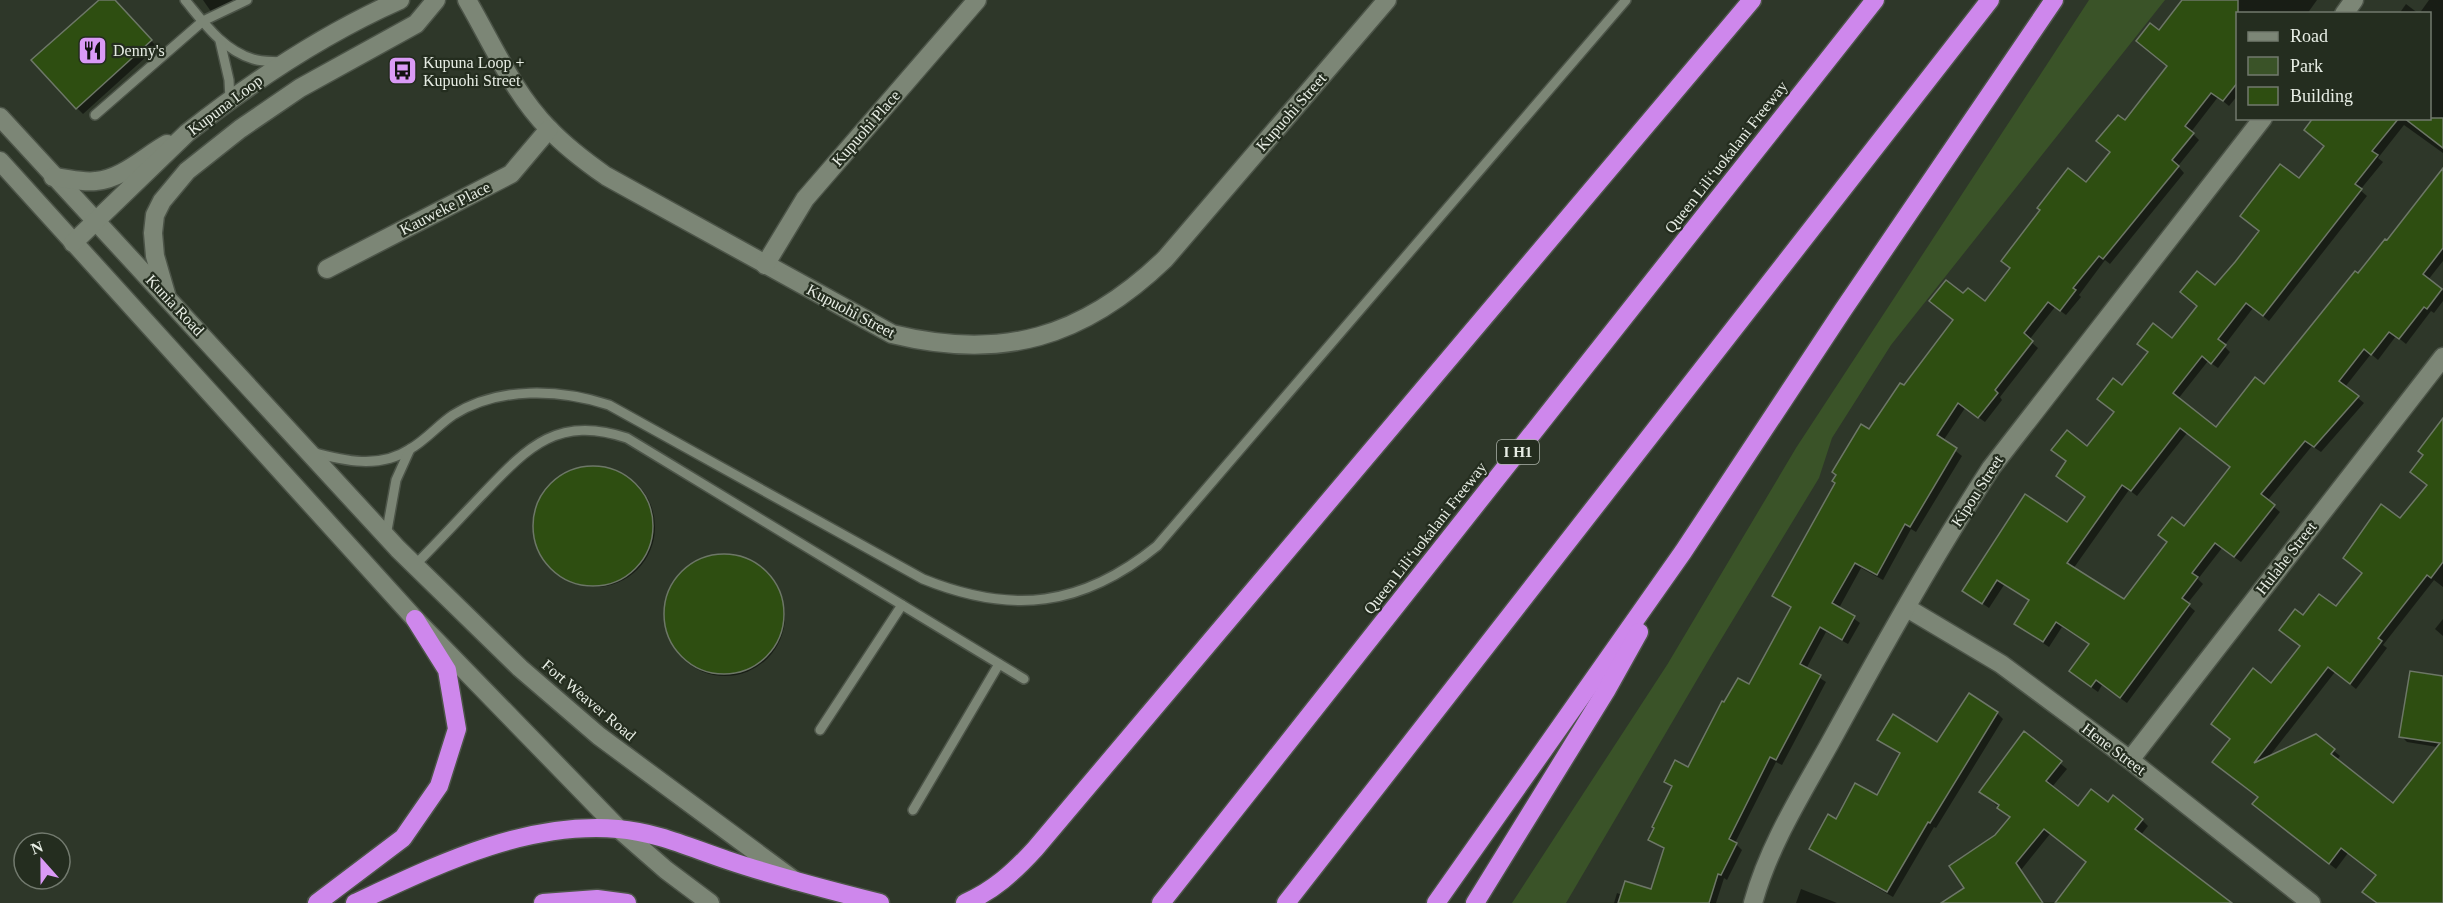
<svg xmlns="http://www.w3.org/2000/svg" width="2443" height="903" font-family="'Times New Roman',serif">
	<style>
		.green { fill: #3a5328 }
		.shadow { fill: #0007; fill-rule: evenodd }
		.building { fill: #2e4e11; stroke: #6d7767; stroke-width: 1.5; fill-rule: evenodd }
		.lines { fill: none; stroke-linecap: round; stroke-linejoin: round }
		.lane-casing { stroke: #4c5448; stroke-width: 12 }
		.street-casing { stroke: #4c5448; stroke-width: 21 }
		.secondary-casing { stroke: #4c5448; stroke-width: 21 }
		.highway-casing { stroke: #4c5448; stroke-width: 21 }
		.lane { stroke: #7c8676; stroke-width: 9 }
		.street { stroke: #7c8676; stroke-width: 18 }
		.secondary { stroke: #7c8676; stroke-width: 18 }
		.highway { stroke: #ce87ec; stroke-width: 18 }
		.labels { text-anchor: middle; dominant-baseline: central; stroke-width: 4.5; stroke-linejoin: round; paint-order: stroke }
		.shield { fill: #242d1f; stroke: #acb3a9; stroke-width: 1.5 }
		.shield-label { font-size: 15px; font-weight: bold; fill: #e7ede4 }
		.poi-label { font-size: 16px; fill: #e7ede4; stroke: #242d1f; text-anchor: start }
		.street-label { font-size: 16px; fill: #e7ede4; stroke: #242d1f }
	</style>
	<rect width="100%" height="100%" fill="#2e3729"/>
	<path class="green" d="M2089,0H2165L1891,345L1832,438L1819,478L1711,656L1566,903H1512L1667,665L1796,448Z"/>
	<g class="shadow">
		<path d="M101,0H113L157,47L83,114L77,108Z"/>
		<path d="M203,0H240L212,13Z"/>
		<path d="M2184,0H2317L2307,14H2238V95L2229,106L2218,97L2191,132L2199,140L2178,166L2184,173L2110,264L2105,260L2079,295L2081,297L2066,315L2055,307L2029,340L2038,348L2000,397L2002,400L1985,422L1965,408L1943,441L1962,456L1916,532L1911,529L1883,580L1861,568L1839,608L1860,623L1848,644L1826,632L1806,669L1826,682L1782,765L1776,762L1735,843L1742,850L1727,880L1724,878L1716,903H1614L1617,893L1622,895L1652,891L1665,850L1650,840L1673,788L1666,782L1689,769L1709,726L1738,680L1750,687L1792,609L1774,596L1869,431L1955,321L1963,295L1985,303L2111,153L2125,122L2169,66L2159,32Z"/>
		<path d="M2429,0H2443V153L2404,125L2378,158L2383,162L2360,190L2367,196L2269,321L2253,308L2224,346L2230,352L2218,368L2208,361L2178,399L2217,429L2264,386L2387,242L2443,171V261L2428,280L2443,291V301L2434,313L2431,311L2406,344L2396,336L2378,360L2371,354L2345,387L2364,403L2321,452L2312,446L2267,501L2280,512L2241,562L2222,548L2198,579L2203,584L2187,604L2195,611L2127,703L2102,685L2098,692L2077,677L2090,645L2062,627L2049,647L2022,629L2016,623L2030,601L2004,585L1989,608L1964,591L2067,525L2086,498L2058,476L2067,462L2053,450L2087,448L2115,412L2122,388L2172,340L2216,288L2325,147L2315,118H2430V14H2419ZM2187,433L2232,468L2124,601L2073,569L2129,490L2137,496Z"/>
		<path d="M2406,4L2419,14H2399Z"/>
		<path d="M2443,428V587L2434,580L2383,645L2387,648L2356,689L2335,672L2268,758L2316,736L2340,756L2337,760L2393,805L2443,754V903H2377V875L2348,853L2336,869L2260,810L2259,798L2220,768L2272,685L2301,647L2281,630L2303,617L2336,608L2428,486Z"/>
		<circle cx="595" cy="527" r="60"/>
		<circle cx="725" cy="616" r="60"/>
		<path d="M2443,619V636L2435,629Z"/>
		<path d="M2443,678V748L2407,742L2401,736Z"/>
		<path d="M1997,713L2003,719L1936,828L1934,827L1893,897L1817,854L1811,848L1837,821L1878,797L1901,755L1879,740L1938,744Z"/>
		<path d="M2024,734L2067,769L2052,787L2078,808L2108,805L2142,820L2148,826L2140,836L2229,903H2057L2087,863L2050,834L2021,870L2044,903H1944L1966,888L1996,836L2011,818L1981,792Z"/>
		<path d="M1801,889L1837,903H1796Z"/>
	</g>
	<g class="building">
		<path d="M99,0H115L152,40L76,109L31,60Z"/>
		<path d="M2182,0H2238V82L2223,101L2211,93L2185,126L2194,133L2172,160L2179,166L2103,259L2099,256L2073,288L2076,290L2060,311L2048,302L2024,333L2033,341L1995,390L1998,393L1978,418L1958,403L1937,435L1957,448L1910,527L1905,524L1877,575L1855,563L1832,603L1855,616L1842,640L1820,627L1800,664L1821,675L1776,760L1770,757L1729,839L1737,843L1721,875L1718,874L1709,903H1618L1625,881L1651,889L1664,848L1648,840L1654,828L1652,827L1672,786L1664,782L1675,760L1688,767L1722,701L1724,702L1738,678L1749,684L1791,607L1772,596L1835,483L1832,481L1836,475L1832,472L1861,424L1869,429L1900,383L1904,385L1953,320L1929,301L1946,280L1963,293L1968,288L1985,301L2010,268L2001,261L2040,210L2037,208L2068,168L2086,182L2110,152L2096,141L2118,115L2125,120L2167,66L2136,41L2150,23L2159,30Z"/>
		<path d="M2313,118H2399L2372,151L2378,155L2355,184L2362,189L2263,316L2246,303L2218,339L2226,345L2211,364L2202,356L2173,393L2216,427L2255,377L2264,384L2355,271L2358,273L2385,239L2387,240L2443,168V248L2423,274L2442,289L2427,309L2424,307L2399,339L2389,332L2371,355L2364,349L2339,381L2359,396L2314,447L2305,441L2261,494L2275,505L2234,557L2215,543L2192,573L2198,577L2182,598L2190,604L2120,698L2096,680L2091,687L2069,671L2089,644L2056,622L2043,642L2014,624L2029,600L1997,580L1982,604L1962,591L2025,494L2067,522L2085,497L2056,476L2066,461L2051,450L2067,430L2087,446L2114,412L2097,399L2113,378L2122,385L2148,352L2137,344L2153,323L2172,338L2197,306L2180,292L2197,271L2215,285L2235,262L2259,231L2240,216L2280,164L2299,178L2324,146L2304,130ZM2180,428L2230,467L2184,526L2172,517L2158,535L2167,542L2124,599L2067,563L2122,485L2131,491Z"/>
		<path d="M2404,118H2443V148Z"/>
		<path d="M2443,418V562L2431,578L2427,575L2378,638L2382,641L2350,684L2328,667L2254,763L2316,734L2335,749L2331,754L2393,803L2440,743L2399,737L2410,671L2443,676V903H2377L2362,892L2376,875L2341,848L2329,864L2252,804L2258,797L2212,762L2230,739L2211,724L2253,668L2271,683L2300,646L2279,630L2295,609L2303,615L2319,594L2336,606L2362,573L2343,558L2381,504L2400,518L2427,485L2410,472L2423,455L2418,451Z"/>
		<circle cx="593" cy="526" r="60"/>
		<circle cx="724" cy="614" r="60"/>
		<path d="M1969,693L1998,712L1930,823L1928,822L1887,892L1809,849L1828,814L1836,819L1855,783L1877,795L1900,753L1877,740L1893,714L1937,742Z"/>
		<path d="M2024,731L2062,761L2046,781L2078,806L2091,789L2108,802L2113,795L2143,819L2135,829L2232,903H2055L2086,862L2044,829L2016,863L2043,903H1941L1964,888L1949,866L1995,835L2010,817L1997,808L1999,805L1979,792Z"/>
	</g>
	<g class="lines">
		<defs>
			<g id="lane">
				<path d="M185,0C204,23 223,50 253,59C262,62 273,61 282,62"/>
				<path d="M220,41L229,80L230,100"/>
				<path d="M95,115L203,21L247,0"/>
				<path d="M312,452C344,461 380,469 410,449C426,440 438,425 453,415C499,386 560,389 609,405L923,579C1012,615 1082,607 1157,546L1626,0"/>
				<path d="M386,536L396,480L410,449"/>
				<path d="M414,566C437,543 459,519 481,496C526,449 556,414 627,438L1024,679"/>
				<path d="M820,730L902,605"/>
				<path d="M913,810L999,664"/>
			</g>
			<g id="street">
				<path d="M467,0C492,43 514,94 549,129C566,147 586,162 606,176L892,334C1002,361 1083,338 1165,259L1387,0"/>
				<path d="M2344,14L2354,0"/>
				<path d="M765,265L805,199L977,0"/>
				<path d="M327,269L511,174L549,129"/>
				<path d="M1907,608L2001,664L2130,760L2311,903"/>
				<path d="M2130,760L2443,357"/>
				<path d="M1753,903C1769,845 1801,795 1830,743C1881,650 1933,557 1991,468L2263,118"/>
			</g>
			<g id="secondary">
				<path d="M0,117L398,549L520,668L599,736L795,881"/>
				<path d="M0,161L415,619L619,829L666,870L710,903"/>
				<path d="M53,177C67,178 82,183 96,181C122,179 145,156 167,144"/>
				<path d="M73,243L187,133C254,80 323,34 400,0"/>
				<path d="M166,294L155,256L153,233L155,215L162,201L187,171L240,129L300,88L416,24L436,0"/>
			</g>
			<g id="highway">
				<path d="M317,903L403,838L439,786L457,729L447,670L415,619"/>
				<path d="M355,903C437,865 525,821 618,829C656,832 691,848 727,860C777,877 828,890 880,903"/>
				<path d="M543,903L597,899L627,903"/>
				<path d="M965,903C993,891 1014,872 1035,849L1752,0"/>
				<path d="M1161,903L1875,0"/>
				<path d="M1286,903L1990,0"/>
				<path d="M1436,903L1683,552L1843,310L2054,0"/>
				<path d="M1475,903L1606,691L1639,632"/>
			</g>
		</defs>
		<use href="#lane" class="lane-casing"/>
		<use href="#street" class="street-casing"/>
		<use href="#secondary" class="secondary-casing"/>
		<use href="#highway" class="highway-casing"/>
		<use href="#lane" class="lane"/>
		<use href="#street" class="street"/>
		<use href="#secondary" class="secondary"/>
		<use href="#highway" class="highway"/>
	</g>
	<defs>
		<symbol id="restaurant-square" viewBox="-11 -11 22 22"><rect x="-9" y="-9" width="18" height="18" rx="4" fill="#da9af6" stroke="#242d1f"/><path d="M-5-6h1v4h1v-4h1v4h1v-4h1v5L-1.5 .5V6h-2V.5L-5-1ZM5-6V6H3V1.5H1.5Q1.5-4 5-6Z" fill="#111"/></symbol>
		<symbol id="bus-square" viewBox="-11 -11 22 22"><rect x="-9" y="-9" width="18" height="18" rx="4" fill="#da9af6" stroke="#242d1f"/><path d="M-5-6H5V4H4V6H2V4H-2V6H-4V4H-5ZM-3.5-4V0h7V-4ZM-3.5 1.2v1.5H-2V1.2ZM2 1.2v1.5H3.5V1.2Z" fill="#111"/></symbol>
	</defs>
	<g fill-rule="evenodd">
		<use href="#restaurant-square" x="76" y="34" width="33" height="33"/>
		<use href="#bus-square" x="386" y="54" width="33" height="33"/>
	</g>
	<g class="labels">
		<rect class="shield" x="1497" y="440" width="42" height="24" rx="4.5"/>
		<g class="shield-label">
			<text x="1518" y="452">I H1</text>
		</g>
		<g class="poi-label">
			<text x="113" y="50">Denny's</text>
			<text x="423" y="62">Kupuna Loop +<tspan x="423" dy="18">Kupuohi Street</tspan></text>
		</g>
		<g class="street-label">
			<text transform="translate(225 105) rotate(-37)">Kupuna Loop</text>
			<text transform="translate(1291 112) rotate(-49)">Kupuohi Street</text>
			<text transform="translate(866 128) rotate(-49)">Kupuohi Place</text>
			<text transform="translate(1726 157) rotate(-52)">Queen Liliʻuokalani Freeway</text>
			<text transform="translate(445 208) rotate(-27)">Kauweke Place</text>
			<text transform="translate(175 305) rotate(47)">Kunia Road</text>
			<text transform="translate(851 311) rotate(28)">Kupuohi Street</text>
			<text transform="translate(1977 491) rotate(-57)">Kipou Street</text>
			<text transform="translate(1425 538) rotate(-52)">Queen Liliʻuokalani Freeway</text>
			<text transform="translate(2286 558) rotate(-52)">Hulahe Street</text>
			<text transform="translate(589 700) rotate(40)">Fort Weaver Road</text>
			<text transform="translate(2114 749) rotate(37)">Hene Street</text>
		</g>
	</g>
	<rect x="2236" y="12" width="195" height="108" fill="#242d1f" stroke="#727a6e" stroke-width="1.5"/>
	<rect x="2248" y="32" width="30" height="9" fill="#7c8676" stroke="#727a6e" stroke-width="1.5"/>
	<text x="2290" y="42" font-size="18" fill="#e7ede4">Road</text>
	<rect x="2248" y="57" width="30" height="18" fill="#3a5328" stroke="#727a6e" stroke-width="1.5"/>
	<text x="2290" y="72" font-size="18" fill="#e7ede4">Park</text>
	<rect x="2248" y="87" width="30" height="18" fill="#2e4e11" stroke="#727a6e" stroke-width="1.5"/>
	<text x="2290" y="102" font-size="18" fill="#e7ede4">Building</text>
	<g transform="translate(42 861) rotate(339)"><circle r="28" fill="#242d1f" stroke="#727a6e" stroke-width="1.5"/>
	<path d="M0-4.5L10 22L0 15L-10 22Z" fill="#da9af6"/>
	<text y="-9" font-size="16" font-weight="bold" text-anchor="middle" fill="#e7ede4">N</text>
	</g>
</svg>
